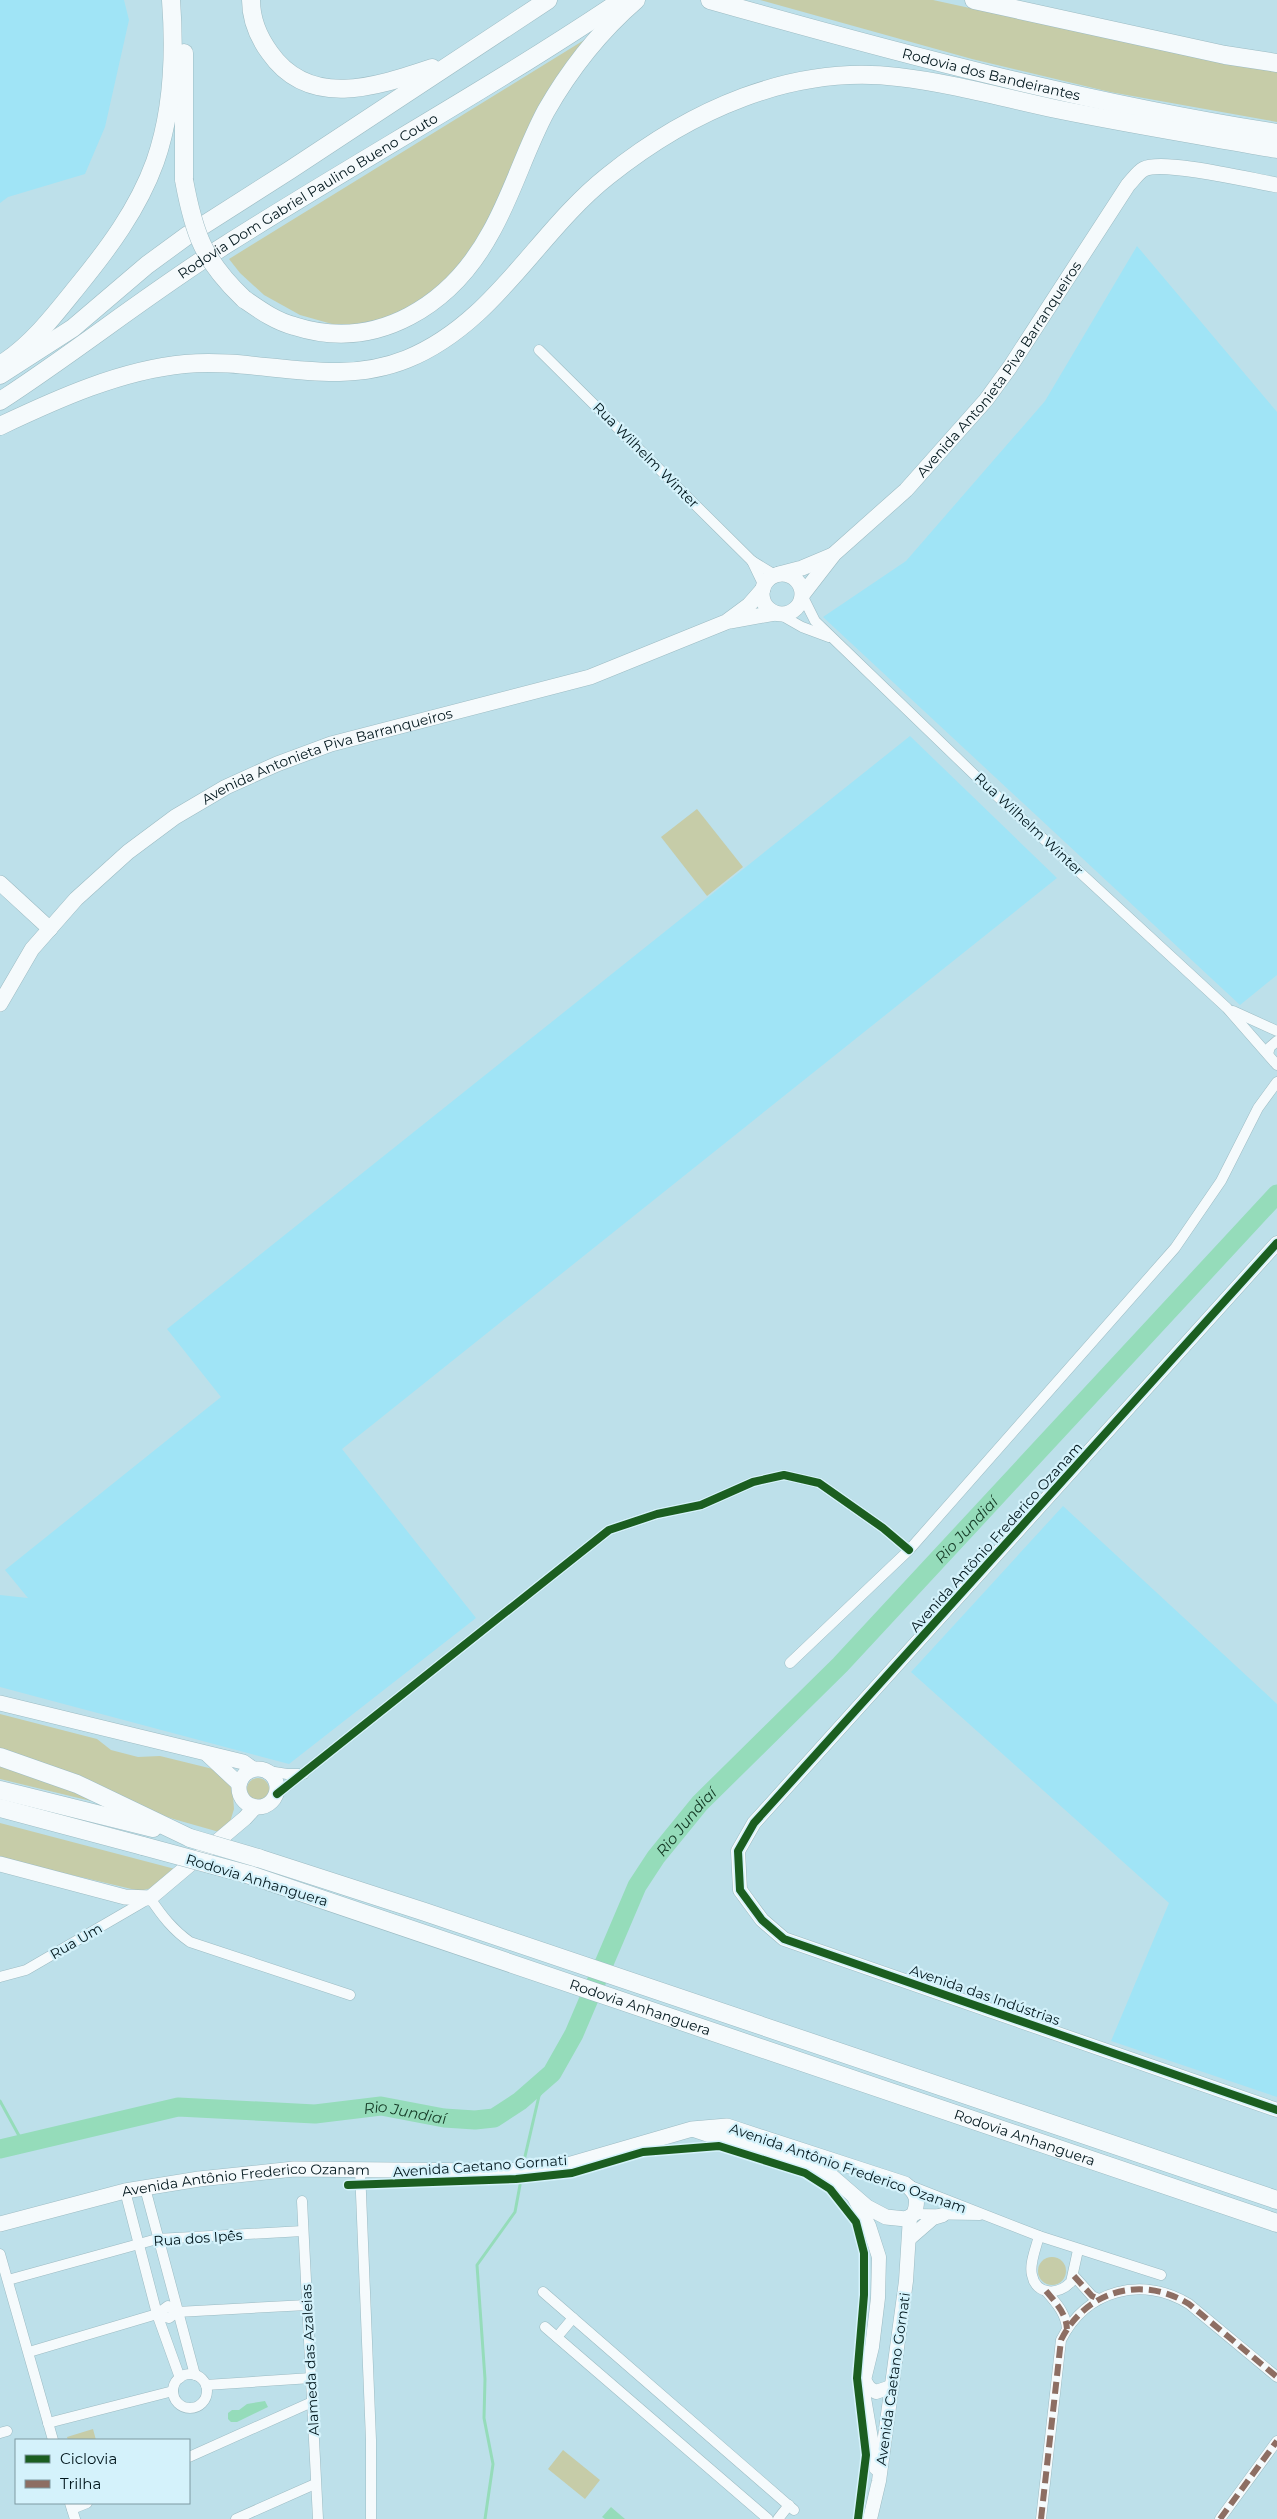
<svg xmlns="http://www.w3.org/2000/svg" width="1277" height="2519" font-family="Montserrat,sans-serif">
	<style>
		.built { fill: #a0e4f6 }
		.green { fill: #c6cca8 }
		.water { fill: #95dcba }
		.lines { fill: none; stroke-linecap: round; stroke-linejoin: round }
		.stream { stroke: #95dcba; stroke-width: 3 }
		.river { stroke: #95dcba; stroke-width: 19 }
		.street-casing { stroke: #9cbbc3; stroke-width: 11 }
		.secondary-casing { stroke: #9cbbc3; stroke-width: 15 }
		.primary-casing { stroke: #9cbbc3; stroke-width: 16 }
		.highway-casing { stroke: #9cbbc3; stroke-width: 19 }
		.street { stroke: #f5fafc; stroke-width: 10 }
		.secondary { stroke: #f5fafc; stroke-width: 14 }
		.primary { stroke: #f5fafc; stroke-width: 15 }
		.highway { stroke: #f5fafc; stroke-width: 18 }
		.highway-bridge-casing { stroke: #9cbbc3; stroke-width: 19; stroke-linecap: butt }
		.highway-bridge { stroke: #f5fafc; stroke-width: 18 }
		.quiet { stroke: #8d6e63; stroke-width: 6; stroke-dasharray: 12 6; stroke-linecap: butt }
		.cycleway-casing { stroke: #d4f2fb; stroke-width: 11 }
		.cycleway { stroke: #1b5e20; stroke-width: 8 }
		.labels { text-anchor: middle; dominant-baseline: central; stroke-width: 4.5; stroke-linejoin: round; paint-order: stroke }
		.street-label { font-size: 14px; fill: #00161c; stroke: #d4f2fb }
		.water-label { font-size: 15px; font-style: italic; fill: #143924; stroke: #d4f2fb }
	</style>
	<rect width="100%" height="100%" fill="#bde0ea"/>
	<g class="built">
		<path d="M0,0H124L129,20L105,127L85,174L8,197L0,203Z"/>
		<path d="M1137,246L1277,412V975L1240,1005L823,617L906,561L1045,401Z"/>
		<path d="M910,736L1057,878L342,1449L476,1618L289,1764L0,1687V1595L28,1598L5,1570L221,1397L167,1329Z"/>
		<path d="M1063,1506L1277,1704V2097L1111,2041L1169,1903L911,1672Z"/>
	</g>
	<g class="green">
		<path d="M760,0H933L1158,49L1277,70V122L1110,92L972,59Z"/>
		<path d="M602,29L497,214L455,279L379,325L332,324L300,315L264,295L240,273L229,259Z"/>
		<path d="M697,809L743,867L707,896L661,837Z"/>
		<path d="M0,1714L97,1739L111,1750L138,1757L160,1756L213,1769L230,1784L233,1796L234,1809L230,1822L222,1833C196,1825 170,1819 145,1809C96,1788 50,1764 0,1748Z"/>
		<path d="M0,1764L91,1798V1801L0,1779Z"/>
		<circle cx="258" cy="1789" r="11"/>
		<path d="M0,1823L175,1869L155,1887L140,1891L0,1858Z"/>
		<circle cx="1052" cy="2271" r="14"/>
		<path d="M93,2429L96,2440H68L67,2437Z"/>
		<path d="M563,2450L600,2480L585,2499L548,2469Z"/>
	</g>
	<g class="water">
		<path d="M265,2401L268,2407L237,2422H231L228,2419V2413L232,2410H239L247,2404Z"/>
		<path d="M611,2507L625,2519H605L602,2517Z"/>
	</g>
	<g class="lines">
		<g class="stream">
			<path d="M0,2101L23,2143"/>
			<path d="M523,2165L539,2096L552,2073"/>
			<path d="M485,2519L493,2464L484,2418L485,2379L477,2265L515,2212L520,2185"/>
		</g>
		<path class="river" id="s1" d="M0,2149L178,2107L315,2114L381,2106L444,2118L475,2120L494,2118L520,2101L552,2073L574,2034L637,1886L656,1857L700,1803L840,1665L1277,1194"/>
		<defs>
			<g id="street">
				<path d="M539,350L752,561L775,575"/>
				<path d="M752,561L764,586"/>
				<path d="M803,597L815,621L984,784L1227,1008L1277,1065"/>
				<path d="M781,615L802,627L829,637"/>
				<path d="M1233,1011L1277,1031"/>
				<path d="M1268,1054L1270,1047L1277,1041"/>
				<path d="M790,1663L909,1550L1175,1248L1221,1181L1258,1108L1277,1082"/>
				<path d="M268,1771L287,1774H304"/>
				<path d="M277,1794L609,1530L657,1514L701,1505L753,1482L784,1475L819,1483L883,1528L909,1550"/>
				<path d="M0,1977L26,1970L150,1898C162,1916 173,1930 190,1942L350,1995"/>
				<path d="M360,2169L371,2440V2519"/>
				<path d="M908,2185L1039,2236L1161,2275"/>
				<path d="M145,2188L195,2375"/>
				<path d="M125,2191L157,2314L180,2378"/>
				<path d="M302,2201L318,2519"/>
				<path d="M914,2214L980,2215"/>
				<path d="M1039,2236C1036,2248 1029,2264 1032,2275C1036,2296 1059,2295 1071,2282L1078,2250"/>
				<path d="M0,2254L53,2440"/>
				<path d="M1074,2276L1092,2296L1099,2299"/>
				<path d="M8,2280L157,2239L303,2231"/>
				<path d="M1046,2291C1056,2303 1066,2313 1067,2329"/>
				<path d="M543,2292L794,2510"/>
				<path d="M157,2314L169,2318L177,2312L307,2305"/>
				<path d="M545,2327L768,2519"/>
				<path d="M557,2337L573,2318"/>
				<path d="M29,2352L157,2314L168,2306L177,2312"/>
				<circle cx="190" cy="2391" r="17"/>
				<path d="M206,2385L311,2378"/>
				<path d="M48,2423L173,2391"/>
				<path d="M0,2433L7,2431"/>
				<path d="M189,2457L312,2402"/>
				<path d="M70,2503L75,2519"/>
				<path d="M72,2509L87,2503"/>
				<path d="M236,2519L315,2484"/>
				<path d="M778,2519L789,2505"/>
				<path d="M1041,2519L1061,2340C1086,2290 1142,2275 1189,2304L1277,2377"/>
				<path d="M1220,2519L1277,2441"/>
			</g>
			<g id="secondary">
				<path d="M1277,1243L754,1823L738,1851L740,1890L762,1920L784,1939L1277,2110"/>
				<path d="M854,2197L869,2226L879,2257L878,2298L872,2347L864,2380V2398L876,2468"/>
				<path d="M910,2238L933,2218L943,2215"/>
				<path d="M864,2380L869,2388L876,2392L891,2387"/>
				<path d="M870,2519L879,2481L906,2281L910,2217"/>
			</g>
			<g id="primary">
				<circle cx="782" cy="594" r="20"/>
				<path d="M779,574L802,568L833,555"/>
				<path id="s2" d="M803,594L834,554L906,490L986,400L1010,367L1128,185C1133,180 1138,172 1144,169C1163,159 1253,181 1277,185"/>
				<path d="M730,621L775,613"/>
				<path d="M0,883L50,929"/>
				<path id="s3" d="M0,1004L32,949L76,899L128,852L175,817L226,787L277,764L331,744L590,677L726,622L749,605L763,589"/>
				<path d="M0,1703L243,1762L253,1769"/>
				<path d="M208,1755L239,1784"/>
				<circle cx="258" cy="1788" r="19"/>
				<path d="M0,1864L125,1897L150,1898L245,1818L255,1807"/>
				<path id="s4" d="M0,2224L125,2191L199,2179L294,2169L488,2171L554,2169L692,2129L727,2126L905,2184C917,2193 919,2200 914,2214L906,2219L886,2217L867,2207L830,2175L692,2129"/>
			</g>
			<g id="highway">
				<path d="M251,0C251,19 259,38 270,53C310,110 378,86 432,68"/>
				<path id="s5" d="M710,0C897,53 1085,103 1277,133"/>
				<path d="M974,0L1225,55L1277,63"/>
				<path d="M184,53V180"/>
				<path d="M244,299C260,310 275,321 294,326C378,353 452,304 491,232C513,193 525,150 546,111C570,69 599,32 636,0"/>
				<path d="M6,361C34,342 56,313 77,287C108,249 138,209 155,162C173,111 175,53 171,0"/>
				<path d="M0,375L73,328L147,265L188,235L290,170L548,0"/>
				<path id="s6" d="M0,401C77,351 149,293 227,244C358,161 494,86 622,0"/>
				<path d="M0,426C57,399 121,370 185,364C260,357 333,389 407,359C495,323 537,232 608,176C689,111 792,64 898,77C951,83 1004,98 1056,109C1129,124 1203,136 1277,149"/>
				<path d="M0,1757L77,1784L190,1838"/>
				<path d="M0,1790L153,1828"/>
				<path d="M0,1808L143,1846"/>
				<path d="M258,1858L425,1912L1277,2200"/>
				<path id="s7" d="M250,1875L1277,2223"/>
			</g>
		</defs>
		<use href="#street" class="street-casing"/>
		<use href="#secondary" class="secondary-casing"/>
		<use href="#primary" class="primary-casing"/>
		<use href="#highway" class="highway-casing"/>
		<use href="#street" class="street"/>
		<use href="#secondary" class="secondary"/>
		<use href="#primary" class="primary"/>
		<use href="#highway" class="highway"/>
		<defs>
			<g id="highway-bridge">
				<path d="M184,180C194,234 203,260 244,299"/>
				<path d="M190,1838L258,1858"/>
				<path d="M143,1846L250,1875"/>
			</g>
		</defs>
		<use href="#highway-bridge" class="highway-bridge-casing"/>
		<use href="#highway-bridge" class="highway-bridge"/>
		<g class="quiet">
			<path d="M1074,2276L1092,2296L1099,2299"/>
			<path d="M1046,2291C1056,2303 1066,2313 1067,2329"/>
			<path d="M1041,2519L1061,2340C1086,2290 1142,2275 1189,2304L1277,2377"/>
			<path d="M1220,2519L1277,2441"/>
		</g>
		<defs>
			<g id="cycleway">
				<path d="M1277,1243L754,1823L738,1851L740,1890L762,1920L784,1939L1277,2110"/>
				<path d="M277,1794L609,1530L657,1514L701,1505L753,1482L784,1475L819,1483L883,1528L909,1550"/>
				<path d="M348,2185L516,2179L572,2173L643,2152L719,2146L805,2173L830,2189L856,2222L864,2253V2295L857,2378L866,2455L858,2519"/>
			</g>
		</defs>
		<use href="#cycleway" class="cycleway-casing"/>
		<use href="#cycleway" class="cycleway"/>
	</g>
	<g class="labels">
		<g class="street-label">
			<text stroke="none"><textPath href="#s5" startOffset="291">Rodovia dos Bandeirantes</textPath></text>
			<text stroke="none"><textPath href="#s6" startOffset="370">Rodovia Dom Gabriel Paulino Bueno Couto</textPath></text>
			<text stroke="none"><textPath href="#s2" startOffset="300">Avenida Antonieta Piva Barranqueiros</textPath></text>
			<text transform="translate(646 455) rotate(45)">Rua Wilhelm Winter</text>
			<text stroke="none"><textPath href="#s3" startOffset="424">Avenida Antonieta Piva Barranqueiros</textPath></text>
			<text transform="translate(1029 824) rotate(43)">Rua Wilhelm Winter</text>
			<text transform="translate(996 1537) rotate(-48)">Avenida Antônio Frederico Ozanam</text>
			<text transform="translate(257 1880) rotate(17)">Rodovia Anhanguera</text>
			<text transform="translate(76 1941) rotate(-30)">Rua Um</text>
			<text transform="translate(985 1995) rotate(19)">Avenida das Indústrias</text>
			<text stroke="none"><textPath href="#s7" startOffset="412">Rodovia Anhanguera</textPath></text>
			<text stroke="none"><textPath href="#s7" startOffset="818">Rodovia Anhanguera</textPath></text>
			<text transform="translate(480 2166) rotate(-4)">Avenida Caetano Gornati</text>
			<text transform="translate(848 2168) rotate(19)">Avenida Antônio Frederico Ozanam</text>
			<text stroke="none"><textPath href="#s4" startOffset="251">Avenida Antônio Frederico Ozanam</textPath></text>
			<text transform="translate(198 2238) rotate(-4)">Rua dos Ipês</text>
			<text transform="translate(310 2360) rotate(-93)">Alameda das Azaleias</text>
			<text transform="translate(893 2379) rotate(-82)">Avenida Caetano Gornati</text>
		</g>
		<g class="water-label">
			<text stroke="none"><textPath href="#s1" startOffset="1266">Rio Jundiaí</textPath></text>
			<text stroke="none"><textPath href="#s1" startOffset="861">Rio Jundiaí</textPath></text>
			<text stroke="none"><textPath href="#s1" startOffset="411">Rio Jundiaí</textPath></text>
		</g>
	</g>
	<rect x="15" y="2439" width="175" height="65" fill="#d4f2fb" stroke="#7f9aa2"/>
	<rect x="25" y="2455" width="25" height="8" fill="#1b5e20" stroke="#7f9aa2"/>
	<text x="60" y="2464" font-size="15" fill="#00161c">Ciclovia</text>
	<rect x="25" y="2480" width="25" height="8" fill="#8d6e63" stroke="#7f9aa2"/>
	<text x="60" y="2489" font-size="15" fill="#00161c">Trilha</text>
</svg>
